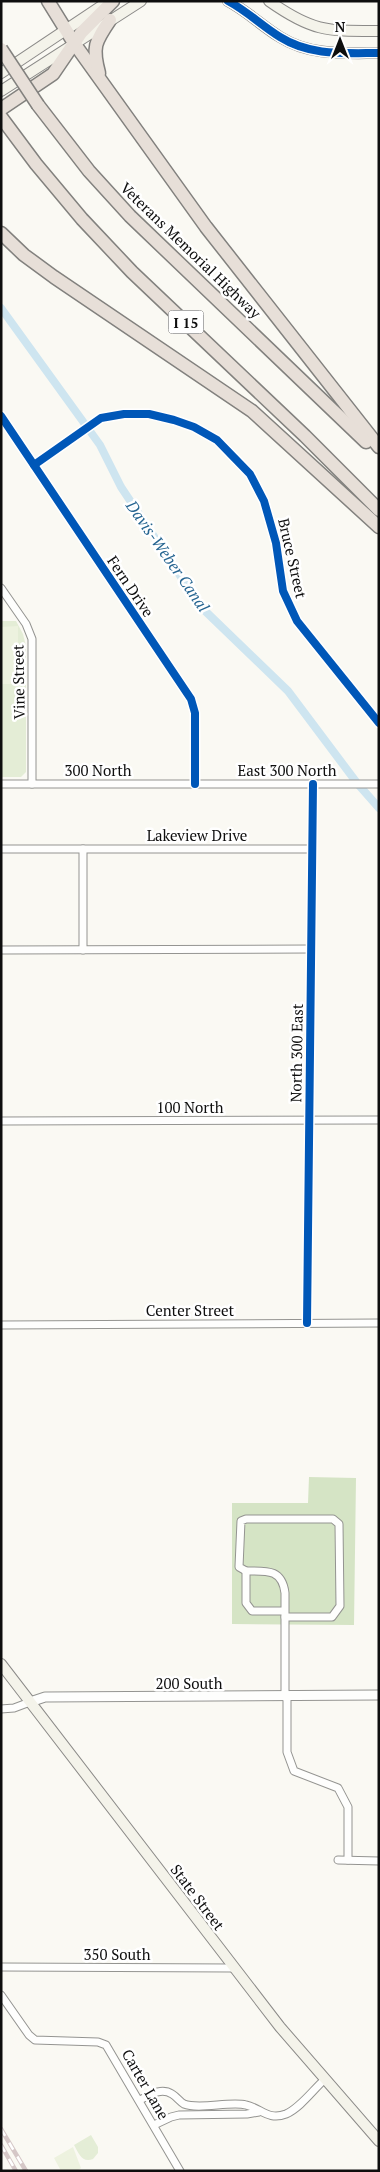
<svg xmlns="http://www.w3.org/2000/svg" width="380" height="2172" font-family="'PT Serif',serif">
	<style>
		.green { fill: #e4edd6 }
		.forest { fill: #d5e4c5 }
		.pitch { fill: #edf2df }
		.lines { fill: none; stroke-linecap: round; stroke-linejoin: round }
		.canal { stroke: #cee5f0; stroke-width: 8 }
		.minor-casing { stroke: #949491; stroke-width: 9 }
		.tertiary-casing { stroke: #949491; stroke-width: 11 }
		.secondary-casing { stroke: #8b8a88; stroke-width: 12 }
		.motorway-casing { stroke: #82817e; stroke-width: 15 }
		.minor { stroke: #fefefd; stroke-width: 7 }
		.tertiary { stroke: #fefefd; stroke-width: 9 }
		.secondary { stroke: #f4f3ea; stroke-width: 10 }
		.motorway { stroke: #e7dfd8; stroke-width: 12 }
		.rail-casing { stroke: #d5c7c7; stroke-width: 4.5 }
		.rail { stroke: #fff; stroke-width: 2.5; stroke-dasharray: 8; stroke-linecap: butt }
		.motorway-bridge-casing { stroke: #82817e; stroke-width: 15; stroke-linecap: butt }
		.motorway-bridge { stroke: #e7dfd8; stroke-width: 12 }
		.cycleway-casing { stroke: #fff; stroke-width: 11 }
		.cycleway { stroke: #0057b8; stroke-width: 8 }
		.labels { text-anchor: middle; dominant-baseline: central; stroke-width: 5; stroke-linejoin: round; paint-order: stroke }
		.shield { fill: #fff; stroke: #565656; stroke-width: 1 }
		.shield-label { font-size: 14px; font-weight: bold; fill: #0e0e0e }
		.street-label { font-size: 15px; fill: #0e0e0e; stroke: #fff }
		.water-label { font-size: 16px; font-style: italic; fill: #266591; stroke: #fff }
	</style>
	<rect width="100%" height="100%" fill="#faf9f3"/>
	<g class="green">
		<path d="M1,621H16L23,634L26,646V772L21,777H1Z"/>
		<path d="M91,2135L98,2147V2153L93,2159C82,2163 79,2154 74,2145Z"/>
	</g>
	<path class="forest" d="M309,1477L356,1478L354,1625L232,1624V1503H308Z"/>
	<g class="pitch">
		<path d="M18,626V684H1V627Z"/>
		<path d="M73,2147L81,2168L77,2171H61L54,2158Z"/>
	</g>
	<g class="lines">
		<path class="canal" d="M1,308L100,445L121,487L201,607L288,691L357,783L379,808"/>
		<defs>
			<g id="minor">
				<path d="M1,416L191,699L195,713V784"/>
				<path d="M34,465L101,418L124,414H149L174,420L194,427L217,440L250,474L264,501L276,543L283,591L297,621L379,723"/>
				<path d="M1,588L26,624L32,639V784"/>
				<path d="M1,784H379"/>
				<path d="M1,849H312"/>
				<path d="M83,849V950"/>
				<path d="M1,950L311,949"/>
				<path d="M1,1121L379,1120"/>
				<path d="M307,1323L313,784"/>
				<path d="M1,1325L379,1323"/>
				<path d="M246,1571L239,1567L241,1521L246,1519H333L339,1524L340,1606L332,1617H285"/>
				<path d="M285,1611H252L246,1603V1571C265,1571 282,1568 285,1593V1697"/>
				<path d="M287,1697V1752L294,1771L338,1788L348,1807V1860"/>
				<path d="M1,1709L14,1708L30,1702"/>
				<path d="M338,1860L379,1861"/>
				<path d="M1,1967L233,1968"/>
				<path d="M1,1995L29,2035L35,2040L98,2042L106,2045L180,2171"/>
				<path d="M140,2100C150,2095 161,2087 172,2094C177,2097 180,2102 184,2104C199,2110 230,2101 246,2105C261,2108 268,2121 286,2114C300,2108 313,2090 324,2080"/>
				<path d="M154,2125L171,2117L179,2115L247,2114L259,2112"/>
			</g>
			<path id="tertiary" d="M30,1702L45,1697L379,1695"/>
			<g id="secondary">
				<path d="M228,1C247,11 262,26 280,37C310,56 344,53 379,53"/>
				<path d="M269,1C313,32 327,31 379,31"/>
				<path d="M1,73L106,3"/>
				<path d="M1,91L141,1"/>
				<path d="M1,1664L280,2027L379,2141"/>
			</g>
			<g id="motorway">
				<path d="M48,1L74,43L206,227L379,447"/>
				<path d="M99,73C92,47 95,42 110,20"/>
				<path d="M38,105L89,171L130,216L366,442"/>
				<path d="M1,109L53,74L81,33L113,1"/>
				<path d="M1,117L36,164L82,219L132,272L305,436L379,510"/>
				<path d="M1,233L24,255L54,277L252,411L379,527"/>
			</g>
		</defs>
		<use href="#minor" class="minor-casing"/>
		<use href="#tertiary" class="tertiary-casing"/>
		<use href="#secondary" class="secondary-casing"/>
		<use href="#motorway" class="motorway-casing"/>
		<use href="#minor" class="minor"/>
		<use href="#tertiary" class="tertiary"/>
		<use href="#secondary" class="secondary"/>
		<use href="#motorway" class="motorway"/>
		<defs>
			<g id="rail">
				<path d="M1,2129L26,2171"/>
				<path d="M1,2145L16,2171"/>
			</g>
		</defs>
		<use href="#rail" class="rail-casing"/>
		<use href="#rail" class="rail"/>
		<defs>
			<path id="motorway-bridge" d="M1,49L38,105"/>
		</defs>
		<use href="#motorway-bridge" class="motorway-bridge-casing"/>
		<use href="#motorway-bridge" class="motorway-bridge"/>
		<defs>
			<g id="cycleway">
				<path d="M228,1C247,11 262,26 280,37C310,56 344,53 379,53"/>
				<path d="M1,416L191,699L195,713V784"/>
				<path d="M34,465L101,418L124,414H149L174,420L194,427L217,440L250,474L264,501L276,543L283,591L297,621L379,723"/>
				<path d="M307,1323L313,784"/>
			</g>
		</defs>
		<use href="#cycleway" class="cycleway-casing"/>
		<use href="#cycleway" class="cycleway"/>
	</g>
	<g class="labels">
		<rect class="shield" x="168.5" y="310.5" width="35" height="23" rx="4"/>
		<g class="shield-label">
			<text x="186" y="322">I 15</text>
		</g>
		<g class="street-label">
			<text transform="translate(191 250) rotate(44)">Veterans Memorial Highway</text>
			<text transform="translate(293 558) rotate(77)">Bruce Street</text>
			<text transform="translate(131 586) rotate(56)">Fern Drive</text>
			<text transform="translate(18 682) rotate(-91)">Vine Street</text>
			<text x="98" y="770">300 North</text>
			<text x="287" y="770">East 300 North</text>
			<text x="197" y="835">Lakeview Drive</text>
			<text transform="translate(296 1053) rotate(-89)">North 300 East</text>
			<text x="190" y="1107">100 North</text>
			<text x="190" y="1310">Center Street</text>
			<text x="189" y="1683">200 South</text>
			<text transform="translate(198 1897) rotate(53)">State Street</text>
			<text x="117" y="1954">350 South</text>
			<text transform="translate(146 2084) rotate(60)">Carter Lane</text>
		</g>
		<g class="water-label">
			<text transform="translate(168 556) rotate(55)">Davis-Weber Canal</text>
		</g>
	</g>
	<rect width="380" height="2172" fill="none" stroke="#0e0e0e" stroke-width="5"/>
	<g transform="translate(340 40)" stroke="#ffffff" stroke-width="4" paint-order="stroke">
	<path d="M0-4L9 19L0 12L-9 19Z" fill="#0e0e0e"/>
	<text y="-8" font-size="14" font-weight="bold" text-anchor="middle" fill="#0e0e0e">N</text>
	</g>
</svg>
